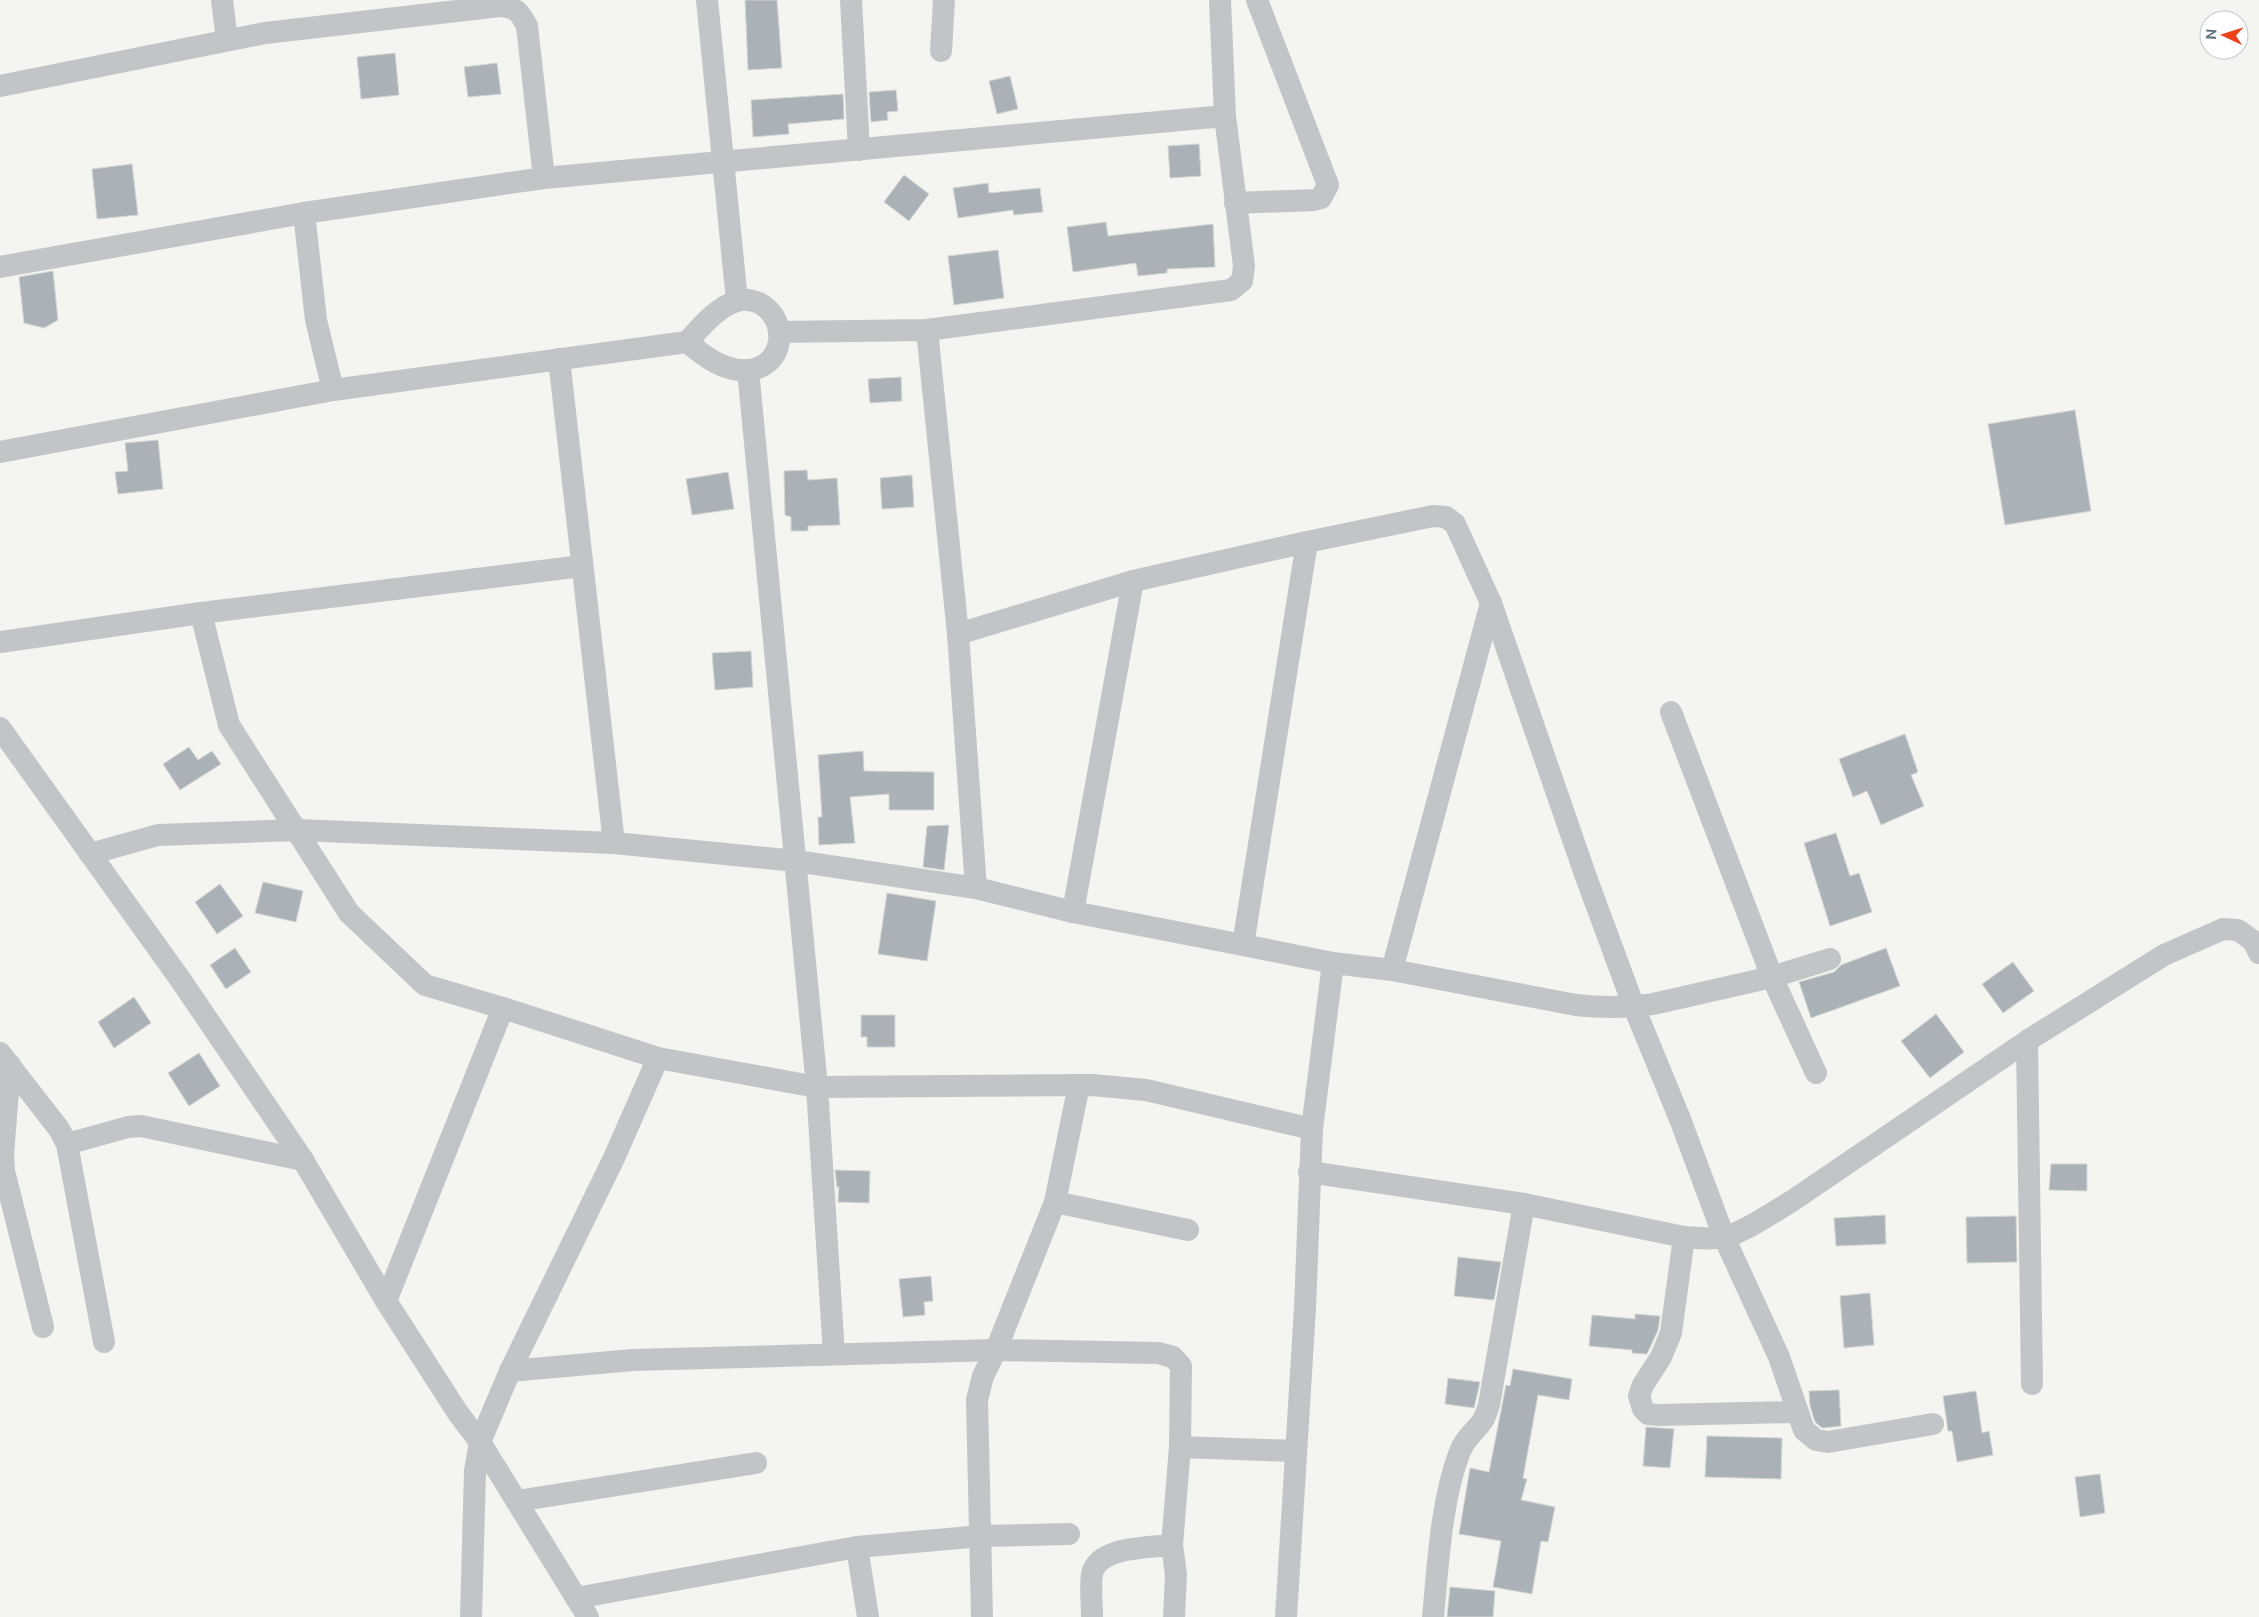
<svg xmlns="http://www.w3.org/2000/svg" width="2259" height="1617" font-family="'Public Sans',sans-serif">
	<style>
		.building { fill: #aab2b7; stroke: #d5d5d3 }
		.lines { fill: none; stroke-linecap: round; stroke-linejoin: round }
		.minor { stroke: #c1c5c8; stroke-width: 22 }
	</style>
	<rect width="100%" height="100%" fill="#f4f4f0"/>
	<g class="building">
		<path d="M745,0H777L782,68L748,70Z"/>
		<path d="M395,53L399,95L361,99L357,57Z"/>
		<path d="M497,63L501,94L468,97L464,67Z"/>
		<path d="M1010,76L1018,109L997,114L989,81Z"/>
		<path d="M896,90L898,111L887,112L888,120L871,122L869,92Z"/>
		<path d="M843,94L844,119L788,124L789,134L753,137L751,100Z"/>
		<path d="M1199,144L1201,176L1170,178L1168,146Z"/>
		<path d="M132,164L138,215L97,219L92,169Z"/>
		<path d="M904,175L929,194L909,221L884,202Z"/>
		<path d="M988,183L989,193L1040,188L1043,212L1014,215L1013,210L958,218L953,188Z"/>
		<path d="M1106,222L1108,236L1213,224L1215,267L1167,269V273L1138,276L1136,263L1073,272L1067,227Z"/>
		<path d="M998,250L1004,298L954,305L948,256Z"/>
		<path d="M53,271L58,320L44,328L24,323L19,277Z"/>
		<path d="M901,377L902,401L870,403L868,379Z"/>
		<path d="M2075,410L2091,511L2005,525L1988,424Z"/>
		<path d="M158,440L163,489L118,494L115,472L128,471L125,443Z"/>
		<path d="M807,470L808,480L837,478L840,525L808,526V531H791V517L785,515L784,471Z"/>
		<path d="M728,472L734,509L692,515L686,479Z"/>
		<path d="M912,475L914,507L882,509L880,478Z"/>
		<path d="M751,651L753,687L715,690L712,653Z"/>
		<path d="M1905,734L1918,772L1911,775L1924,806L1881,825L1867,791L1853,797L1839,759Z"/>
		<path d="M189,747L198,760L212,751L221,764L180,790L163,764Z"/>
		<path d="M863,751L864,771L934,772V810H889V794L850,797L855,843L819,845L818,817H822L818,755Z"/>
		<path d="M949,825L944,870L923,867L927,826Z"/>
		<path d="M1836,833L1850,876L1859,873L1872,912L1830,926L1804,843Z"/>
		<path d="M263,882L303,891L296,922L255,913Z"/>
		<path d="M220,884L243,916L217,934L195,902Z"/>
		<path d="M887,893L936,901L927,961L878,954Z"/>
		<path d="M235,948L251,972L226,989L210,965Z"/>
		<path d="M1886,948L1900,986L1811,1018L1799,982L1834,972L1841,965Z"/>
		<path d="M2013,962L2034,991L2003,1013L1982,984Z"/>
		<path d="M134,997L151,1023L114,1048L98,1022Z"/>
		<path d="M1936,1014L1964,1052L1930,1078L1901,1041Z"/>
		<path d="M861,1015H895V1047H867V1037H861Z"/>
		<path d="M199,1053L220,1086L189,1106L168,1073Z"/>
		<path d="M2051,1164H2087V1191L2049,1190Z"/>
		<path d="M835,1170L870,1171L869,1203L838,1202L839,1187H837Z"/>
		<path d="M1885,1215L1886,1244L1836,1246L1834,1218Z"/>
		<path d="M2016,1216L2017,1262L1967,1263L1966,1217Z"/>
		<path d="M1458,1257L1501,1262L1494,1300L1454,1296Z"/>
		<path d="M931,1276L933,1301L924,1302L925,1315L903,1317L899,1279Z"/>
		<path d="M1870,1293L1874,1345L1844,1348L1840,1296Z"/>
		<path d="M1635,1314L1660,1316L1658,1330L1647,1354L1632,1353V1350L1589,1346L1592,1315L1635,1319Z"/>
		<path d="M1513,1369L1572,1379L1569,1400L1538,1395L1523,1478L1527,1479L1521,1500L1555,1507L1548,1542L1541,1541L1532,1594L1493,1587L1501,1541L1459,1534L1470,1468L1489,1472L1506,1385L1510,1386Z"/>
		<path d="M1448,1378L1480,1382L1474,1408L1445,1404Z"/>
		<path d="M1839,1390L1841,1426L1822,1428L1815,1422L1810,1406L1809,1391Z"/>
		<path d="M1976,1391L1982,1433L1989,1431L1993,1455L1957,1462L1952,1431H1948L1943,1396Z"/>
		<path d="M1646,1427L1674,1429L1670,1468L1643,1466Z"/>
		<path d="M1707,1436L1782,1438L1781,1479L1705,1477Z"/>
		<path d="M2100,1474L2105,1513L2080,1517L2075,1477Z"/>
		<path d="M1450,1587L1495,1591L1493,1617H1447Z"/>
	</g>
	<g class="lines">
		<g class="minor">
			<path d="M222,0L227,40"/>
			<path d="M707,0L737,301"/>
			<path d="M851,0L859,150"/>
			<path d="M941,51L944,0"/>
			<path d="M0,86L265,33L500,6C517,8 519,11 527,26L544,178"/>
			<path d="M1235,203L1314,200L1321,198L1328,185L1257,0"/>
			<path d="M304,213L316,320L333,390"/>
			<path d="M0,267L304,213L544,178L1225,116"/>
			<path d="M927,330L958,634L1133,581L1307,542L1243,945"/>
			<path d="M780,332L927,330L1231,290L1242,281L1244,266L1225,116L1220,0"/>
			<path d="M559,359L614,843"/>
			<path d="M0,452L333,390L687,342C701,327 717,307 737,301C745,298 752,300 759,303C790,319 785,367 748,370C724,372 704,356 687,342"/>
			<path d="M1307,542L1433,516L1446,517L1455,524L1491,603L1586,877L1634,1007L1680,1119L1724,1237L1779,1357L1804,1430L1816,1440L1828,1442L1933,1424"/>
			<path d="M201,613L582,566"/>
			<path d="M958,634L976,888"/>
			<path d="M0,642L201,613L229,725L349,913L425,985L503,1008L658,1058L817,1087L748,370"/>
			<path d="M1671,712L1772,977L1816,1073"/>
			<path d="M0,728L180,979L303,1160L386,1301L458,1413L480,1442L588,1617"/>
			<path d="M90,854L158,835L297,830L614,843L796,861L976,888L1073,912L1243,945L1333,963L1392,970L1576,1005C1602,1008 1627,1008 1653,1004L1772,977L1830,959"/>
			<path d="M1073,912L1133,581"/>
			<path d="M1392,970L1491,603"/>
			<path d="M2027,1041L2032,1384"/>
			<path d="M0,1053L59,1129L67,1144L104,1342"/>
			<path d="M10,1065L3,1155L4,1171L43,1327"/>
			<path d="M1079,1085L1055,1202L1188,1230"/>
			<path d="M67,1144L128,1127L141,1126L303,1160"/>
			<path d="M1309,1172L1524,1204L1684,1237C1699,1238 1712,1240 1727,1236C1745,1232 1775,1211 1792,1201L2027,1041L2164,955L2223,929L2238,930L2253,941L2259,953"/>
			<path d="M1684,1237L1671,1333L1661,1357L1643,1385L1639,1396L1643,1409L1648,1414L1658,1415L1796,1412"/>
			<path d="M386,1301L503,1008"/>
			<path d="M834,1354L817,1087L1092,1085L1146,1090L1312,1129"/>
			<path d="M510,1371L633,1360L996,1350L1158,1353L1173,1357L1181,1366L1180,1447L1172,1545C1149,1548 1098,1546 1092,1574C1090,1587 1092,1603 1092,1617"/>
			<path d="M1180,1447L1295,1451"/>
			<path d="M517,1501L756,1463"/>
			<path d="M1172,1545L1176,1575L1174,1617"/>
			<path d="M857,1547L982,1536L1069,1534"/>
			<path d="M576,1598L857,1547L868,1617"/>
			<path d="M471,1617L475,1471L480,1442L510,1371L614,1158L658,1058"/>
			<path d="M982,1617L977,1400L983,1376L996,1350L1055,1202"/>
			<path d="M1286,1617L1305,1308L1312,1129L1333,963"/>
			<path d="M1433,1617C1438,1565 1441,1502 1459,1454C1463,1441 1473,1433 1481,1423C1485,1418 1487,1411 1489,1405L1524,1204"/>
		</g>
	</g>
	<g transform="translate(2224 35) rotate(274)"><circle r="24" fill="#ffffff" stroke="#c0c8cd"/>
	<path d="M0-4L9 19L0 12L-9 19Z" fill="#ea4319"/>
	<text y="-8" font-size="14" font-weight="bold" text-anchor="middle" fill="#627582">N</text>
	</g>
</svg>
